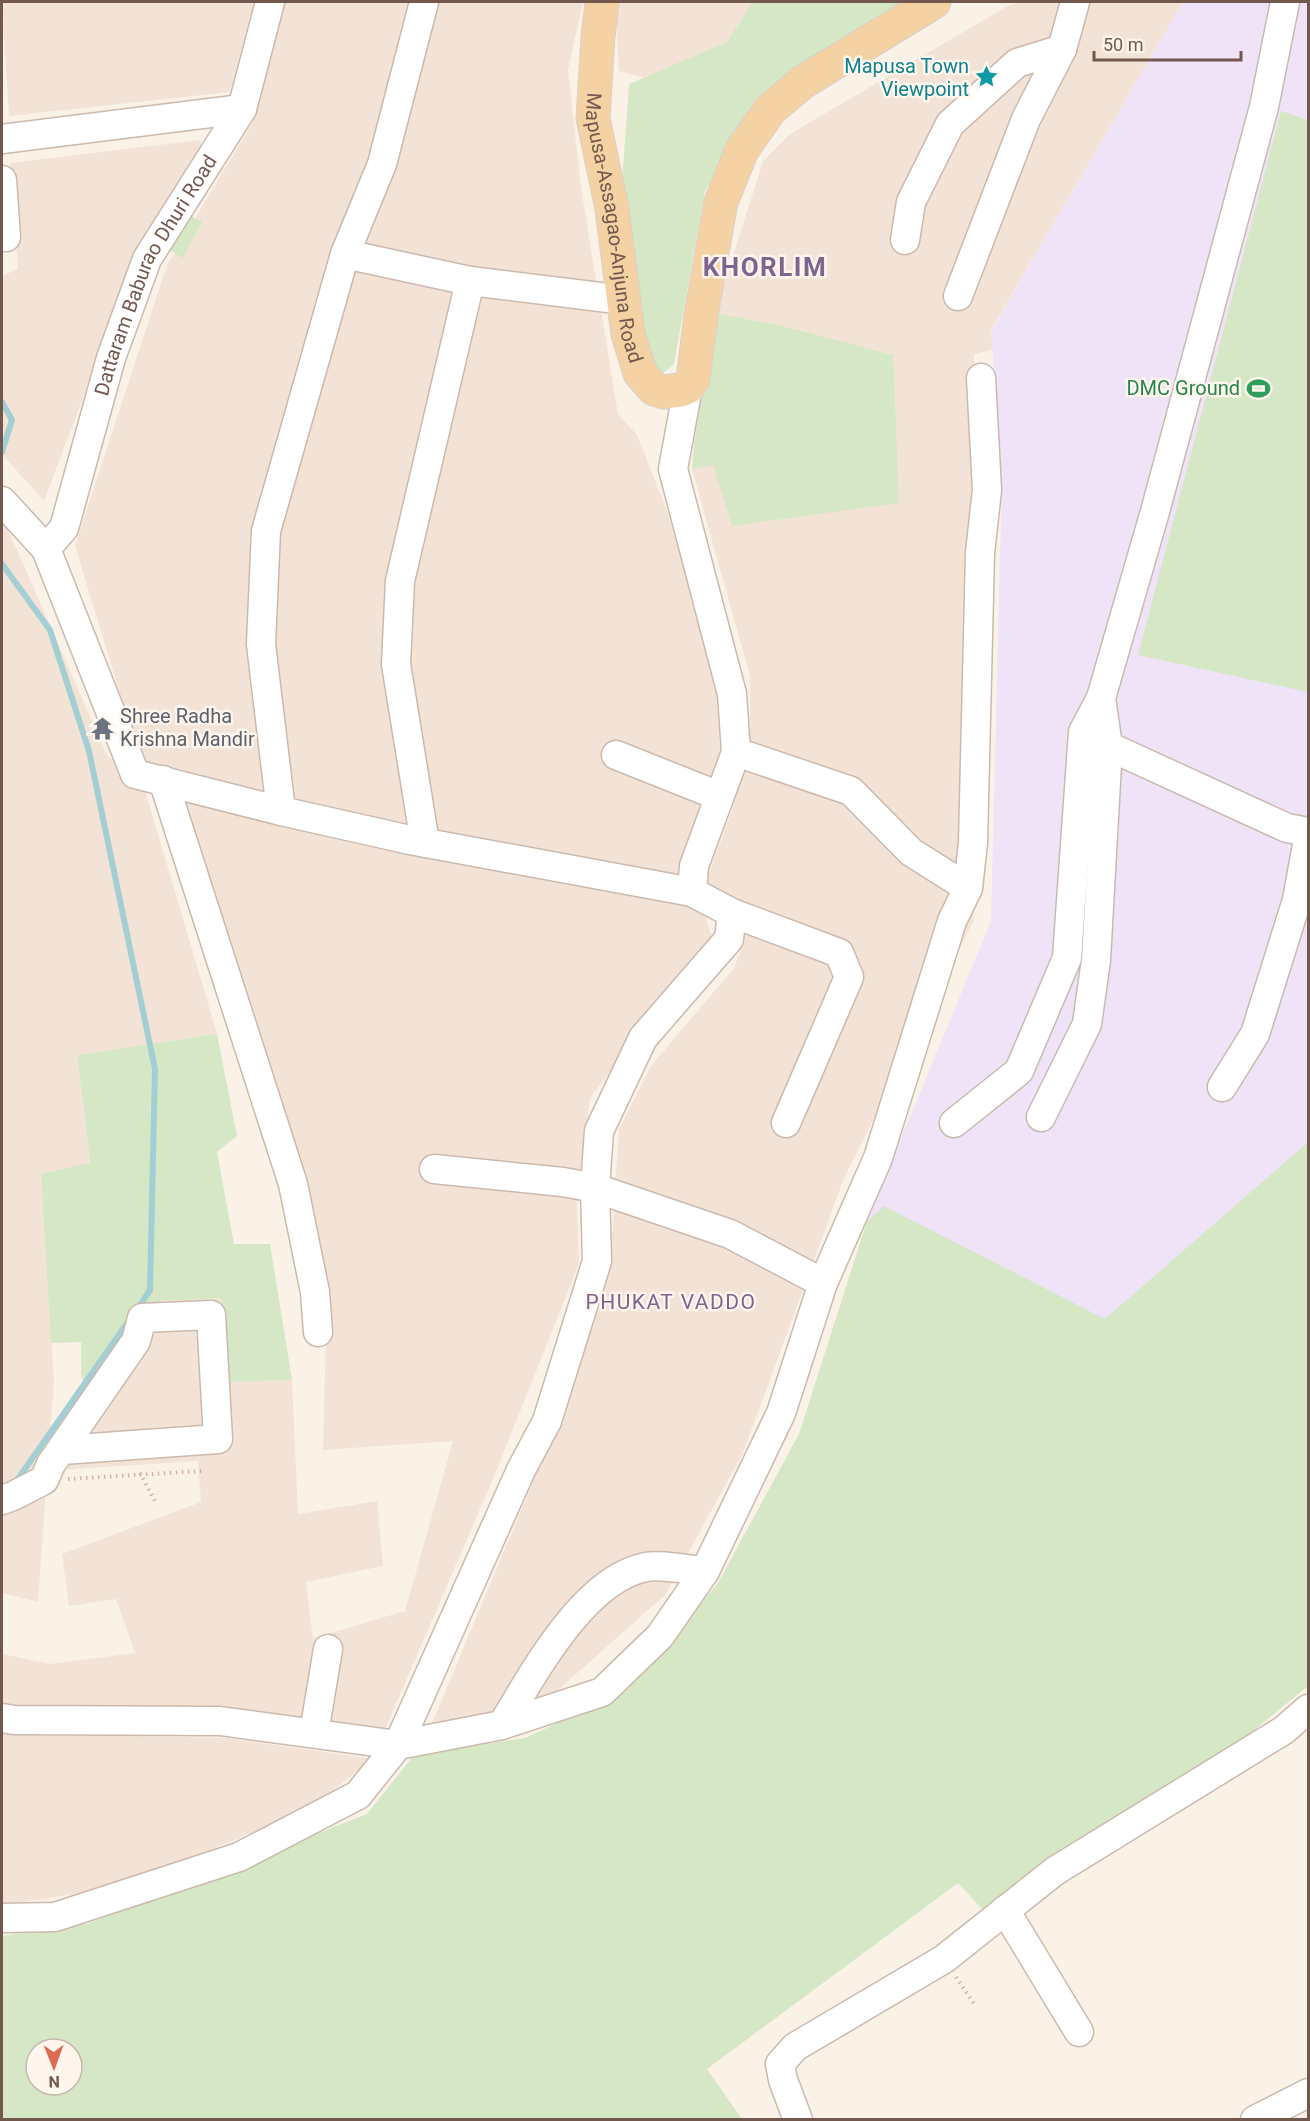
<svg xmlns="http://www.w3.org/2000/svg" width="1310" height="2121" font-family="Roboto,sans-serif">
	<style>
		.residential { fill: #f2e3d6 }
		.education { fill: #efe3f7 }
		.green { fill: #d6e7c6; fill-rule: evenodd }
		.lines { fill: none; stroke-linecap: round; stroke-linejoin: round }
		.stream { stroke: #a3cfd4; stroke-width: 6 }
		.minor-casing { stroke: #ccb9ae; stroke-width: 31 }
		.major-casing { stroke: #d8d0cd; stroke-width: 35 }
		.path { stroke: #d3b3a3; stroke-width: 4; stroke-dasharray: 1.5 4.5; stroke-linecap: butt }
		.minor { stroke: #fff; stroke-width: 28 }
		.major { stroke: #f5d2a4; stroke-width: 33 }
		.labels { text-anchor: middle; dominant-baseline: central; stroke-width: 5; stroke-linejoin: round; paint-order: stroke }
		.culture-label { font-size: 20px; fill: #0d838f; stroke: #fef6ed; text-anchor: end }
		.street-label { font-size: 20px; fill: #73584d; stroke: #fef6ed }
		.leisure-label { font-size: 20px; fill: #27864d; stroke: #fef6ed; text-anchor: end }
		.worship-label { font-size: 20px; fill: #5b616d; stroke: #fef6ed; text-anchor: start }
		.neighbourhood-label { font-size: 21px; letter-spacing: 1.5px; fill: #7e658f; stroke: #fef6ed }
		.district-label { font-size: 26px; font-weight: bold; letter-spacing: 1.5px; fill: #7e658f; stroke: #fef6ed }
	</style>
	<rect width="100%" height="100%" fill="#fbf2e7"/>
	<g class="residential">
		<path d="M2,2H254L230,92L9,116Z"/>
		<path d="M282,2H583L568,70L581,188L618,414L637,435L667,511L715,665L720,753L680,881L433,832L152,770L135,743L75,546L167,265L253,122Z"/>
		<path d="M615,2H768L723,99L619,71Z"/>
		<path d="M1019,2H1183L991,330L993,350L974,354L976,456L969,528L977,899L973,922L844,1178L743,1453L665,1595L548,1699L430,1728L545,1453L578,1356L612,1238L619,1129L651,1066L734,968L754,916L702,892L732,811L750,741V676L692,469L713,464L892,355L783,326L715,313L763,161L790,134L1004,8Z"/>
		<path d="M200,140L203,149L99,355L44,501L2,454V276L18,269L10,163Z"/>
		<path d="M2,516L107,755L145,790L217,1034L77,1055L90,1164L41,1175L54,1382L49,1444L159,1301L221,1298L225,1382L292,1380L298,1514L377,1501L383,1566L306,1582L313,1638L405,1611L453,1441L323,1450L326,1333L183,798L703,910L712,937L590,1098L577,1202L579,1264L495,1474L384,1732L2,1708V1654L50,1664L135,1653L116,1599L69,1606L62,1554L201,1502L198,1461L57,1470L48,1461L38,1602L2,1593Z"/>
		<path d="M2,1733L226,1738L373,1759L306,1811L119,1887L12,1904H2Z"/>
	</g>
	<path class="education" d="M1183,2H1308V1153L1121,1350L867,1221L991,921L1002,477L991,331Z"/>
	<g class="green">
		<path d="M753,2H901L743,127L705,191L674,364L661,375L648,355L622,182L629,84L727,42Z"/>
		<path d="M1281,111L1308,120V692L1138,655Z"/>
		<path d="M190,215L202,222L183,258L168,249Z"/>
		<path d="M715,313L783,326L893,355L899,503L732,526L713,465L692,469L694,443Z"/>
		<path d="M217,1034L237,1136L217,1152L234,1244H270L292,1380L225,1382L221,1298L159,1301L90,1406L81,1374V1342L51,1343L41,1174L90,1163L77,1055Z"/>
		<path d="M1308,1142V1686L1247,1736L984,1911L958,1883L707,2069L742,2119L2,2120V1936L55,1927L87,1924L367,1814L414,1755L525,1738L625,1692L718,1583L799,1434L867,1221L884,1206L1105,1319ZM36,2049H72V2085H36Z"/>
	</g>
	<g class="lines">
		<g class="stream">
			<path d="M2,402L12,420L2,452"/>
			<path d="M2,564L50,630L89,751L155,1069L150,1290L136,1311"/>
			<path d="M15,1483L130,1319"/>
		</g>
		<defs>
			<g id="minor">
				<path d="M2,139L242,109"/>
				<path d="M2,180L6,237"/>
				<path d="M905,240L911,202L950,124L1017,63L1062,49"/>
				<path d="M345,254L470,281L624,300"/>
				<path d="M958,296L1026,119L1062,49L1075,2"/>
				<path d="M2,501L46,549L135,774L281,811L410,840L692,892"/>
				<path id="s1" d="M46,549L64,528L111,358L147,259L242,109L270,2"/>
				<path d="M1108,746L1287,828L1308,832"/>
				<path d="M616,755L719,796"/>
				<path d="M163,780L293,1184L315,1292L318,1332"/>
				<path d="M281,811L261,644L266,531L345,254L382,164L424,2"/>
				<path d="M425,843L396,664L400,581L470,281"/>
				<path d="M968,888L973,843L980,553L987,490L981,378"/>
				<path d="M732,913L839,953L849,977L786,1123"/>
				<path d="M1222,1087L1255,1034L1297,900L1308,839"/>
				<path d="M1041,1117L1087,1024L1096,960L1108,746L1101,698L1156,508L1264,107L1285,2"/>
				<path d="M954,1123L1019,1071L1067,958L1083,732L1101,698"/>
				<path d="M434,1169L563,1182L595,1188L730,1234L823,1283"/>
				<path d="M2,1500L13,1496L44,1480L51,1464L136,1341L142,1318L211,1315L218,1439L62,1450"/>
				<path d="M2,1718L14,1720L220,1721L398,1745L502,1725L602,1692L660,1636L705,1571L781,1413L823,1283L878,1158L952,921L968,888L911,852L851,791L736,752"/>
				<path d="M502,1725C533,1675 583,1579 646,1567C659,1564 690,1570 705,1571"/>
				<path d="M314,1733L328,1649"/>
				<path d="M1005,1910L1079,2032"/>
				<path d="M2,1918L55,1917L239,1857L358,1795L398,1745L521,1470L547,1421L597,1261L595,1188L599,1131L643,1038L729,939L732,913L692,892L694,866L736,752L732,694L673,469L688,387"/>
				<path d="M798,2120L783,2080L780,2064L795,2047L944,1959L1055,1871L1284,1730L1308,1709"/>
				<path d="M1255,2120L1308,2093"/>
			</g>
			<g id="major">
				<path id="s2" d="M602,2L598,37L593,118L612,209L628,334L640,373L654,389L663,392L680,390L688,387L693,379L701,315L721,202L742,150L770,110L803,82L934,2"/>
			</g>
		</defs>
		<use href="#minor" class="minor-casing"/>
		<use href="#major" class="major-casing"/>
		<g class="path">
			<path d="M140,1473L156,1503"/>
			<path d="M68,1479L202,1471"/>
			<path d="M956,1977L976,2007"/>
		</g>
		<use href="#minor" class="minor"/>
		<use href="#major" class="major"/>
	</g>
	<defs>
		<symbol id="sight-bare" viewBox="-9 -9 18 18"><path d="M0-6L1.8-2.2L6-1.7L2.9 1.2L3.7 5.4L0 3.3L-3.7 5.4L-2.9 1.2L-6-1.7L-1.8-2.2Z" fill="#0f9aa8" stroke="#fef6ed" stroke-width="2.5" paint-order="stroke"/></symbol>
		<symbol id="stadium-bare" viewBox="-9 -9 18 18"><path d="M0-5a6.5 5 0 1 0 0 10a6.5 5 0 1 0 0-10ZM-3.5-1.8h7v3.6h-7Z" fill="#2e9e5b" stroke="#fef6ed" stroke-width="2.5" paint-order="stroke"/></symbol>
		<symbol id="temple-bare" viewBox="-9 -9 18 18"><path d="M0-6L5-2H3V0L6.5 2.5H4V6H1.5V3h-3V6H-4V2.5H-6.5L-3 0V-2H-5Z" fill="#6b7280" stroke="#fef6ed" stroke-width="2.5" paint-order="stroke"/></symbol>
	</defs>
	<g fill-rule="evenodd">
		<use href="#sight-bare" x="970" y="60" width="33" height="33"/>
		<use href="#stadium-bare" x="1242" y="372" width="33" height="33"/>
		<use href="#temple-bare" x="86" y="712" width="33" height="33"/>
	</g>
	<g class="labels">
		<g class="culture-label">
			<text x="969" y="66">Mapusa Town<tspan x="969" dy="23">Viewpoint</tspan></text>
		</g>
		<g class="street-label">
			<text stroke="none"><textPath href="#s2" startOffset="228">Mapusa-Assagao-Anjuna Road</textPath></text>
			<text stroke="none"><textPath href="#s1" startOffset="298">Dattaram Baburao Dhuri Road</textPath></text>
		</g>
		<g class="leisure-label">
			<text x="1240" y="388">DMC Ground</text>
		</g>
		<g class="worship-label">
			<text x="120" y="716">Shree Radha<tspan x="120" dy="23">Krishna Mandir</tspan></text>
		</g>
		<g class="neighbourhood-label">
			<text x="671" y="1302">PHUKAT VADDO</text>
		</g>
		<g class="district-label">
			<text x="765" y="267">KHORLIM</text>
		</g>
	</g>
	<rect width="1310" height="2121" fill="none" stroke="#73584d" stroke-width="6"/>
	<g transform="translate(54 2067) rotate(179)"><circle r="28" fill="#fef6ed" stroke="#c6b7ad" stroke-width="1.5"/>
	<path d="M0-4.5L10 22L0 15L-10 22Z" fill="#dc6b55"/>
	<text y="-9" font-size="16" font-weight="bold" text-anchor="middle" fill="#73584d">N</text>
	</g>
	<path d="M1094 51v9h147v-9" fill="none" stroke="#73584d" stroke-width="3"/>
	<text x="1103" y="51" font-size="18" fill="#73584d" stroke="#fef6ed" stroke-width="4.5" paint-order="stroke">50 m</text>
</svg>
